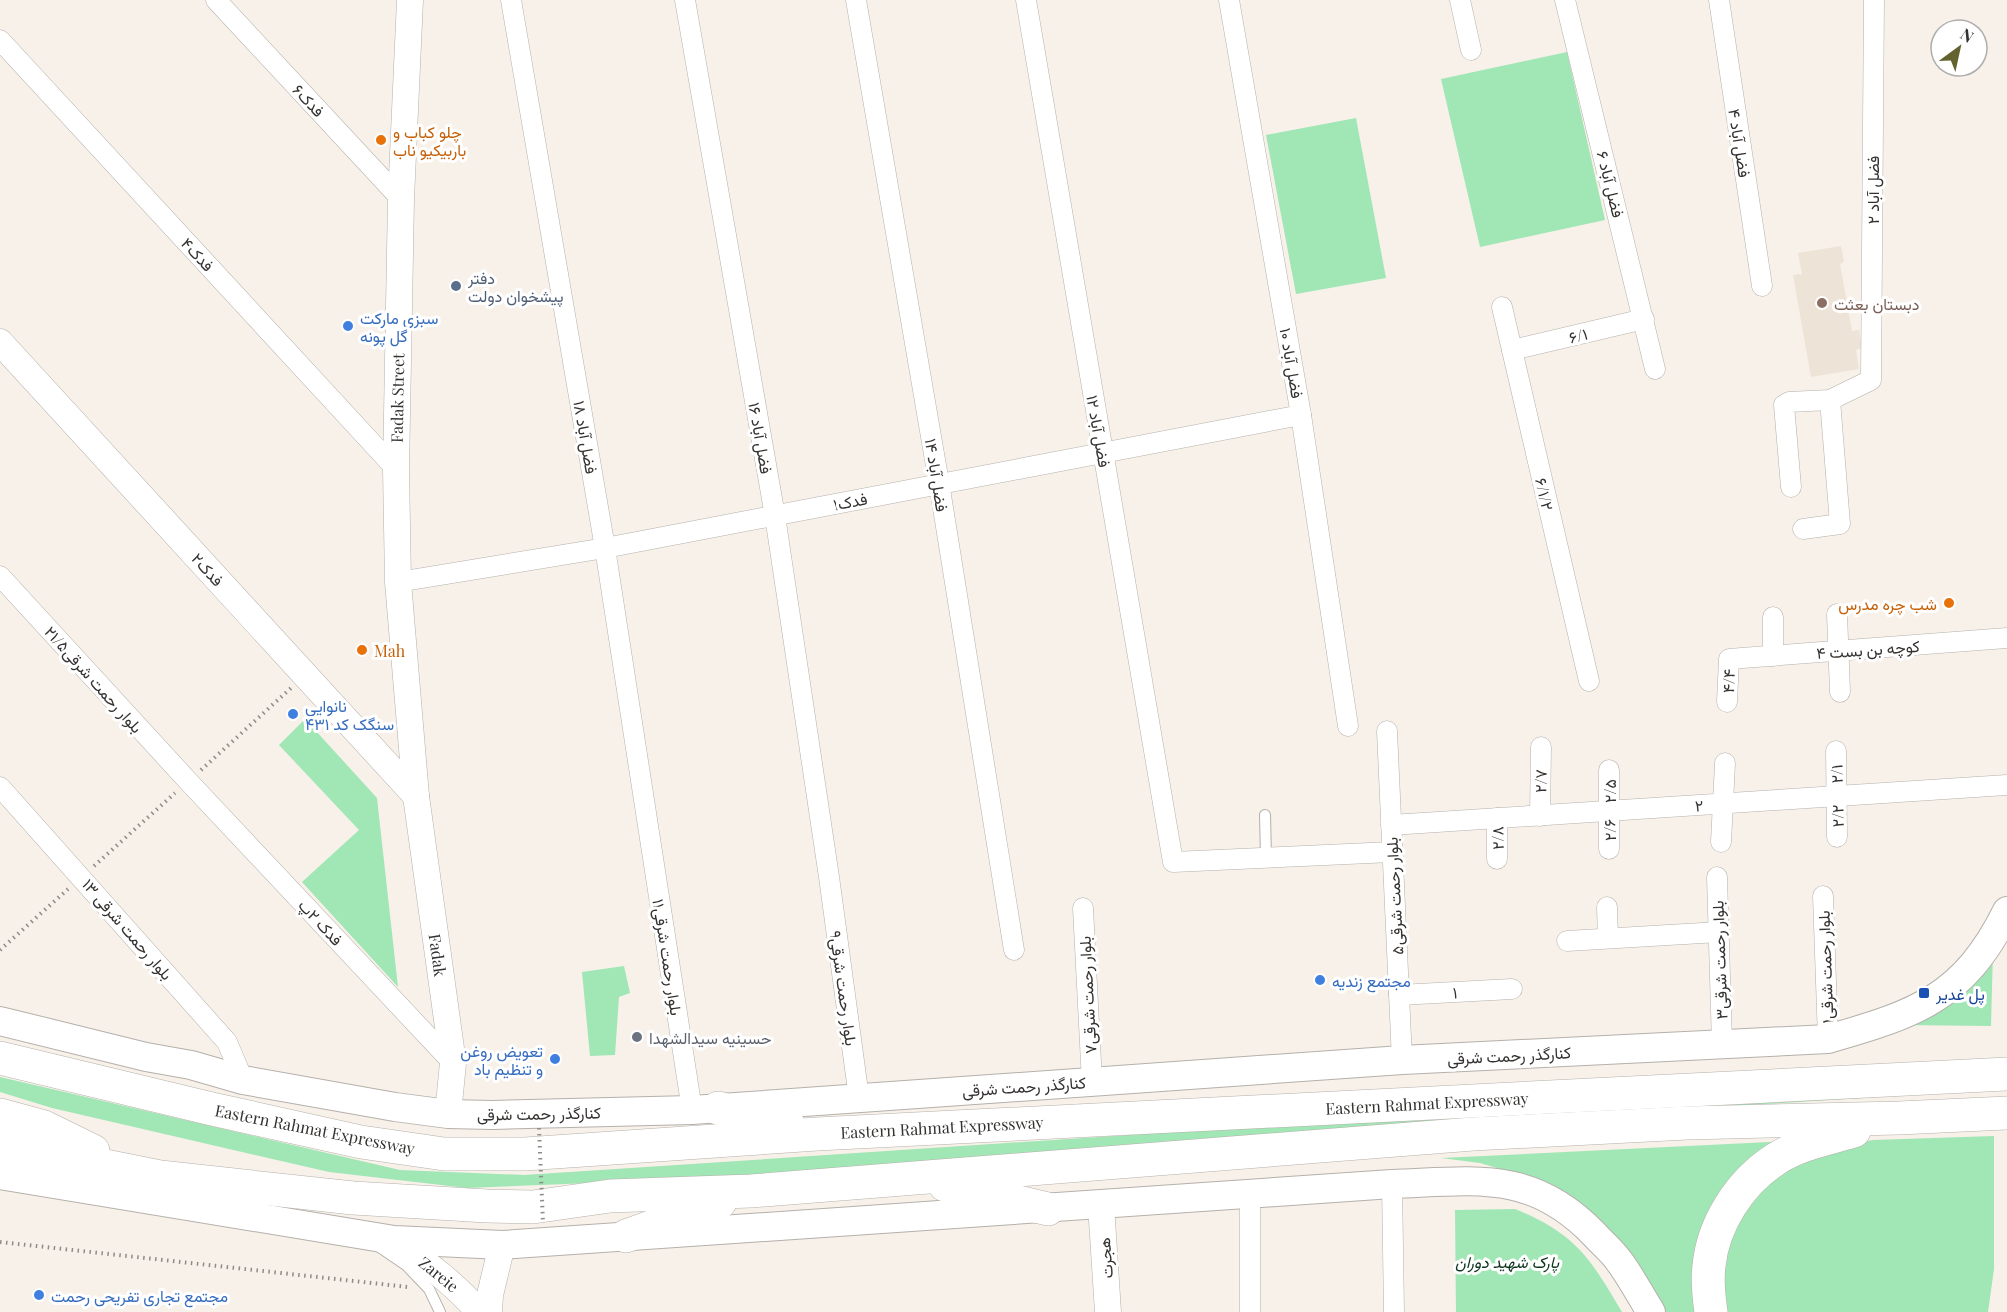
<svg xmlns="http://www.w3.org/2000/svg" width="2007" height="1312" font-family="'Playfair Display',Vazirmatn,serif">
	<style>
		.built { fill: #ede3d6 }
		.green { fill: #a1e6b5 }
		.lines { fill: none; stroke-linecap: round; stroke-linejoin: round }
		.service-casing { stroke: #b5b0aa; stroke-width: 12 }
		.minor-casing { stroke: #b5b0aa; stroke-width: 21 }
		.tertiary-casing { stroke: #b5b0aa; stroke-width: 27 }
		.secondary-casing { stroke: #b5b0aa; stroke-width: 30 }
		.trunk-casing { stroke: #b5b0aa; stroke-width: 34 }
		.path { stroke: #8f8b87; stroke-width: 4; stroke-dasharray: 1.5 4.5; stroke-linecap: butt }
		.service { stroke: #fff; stroke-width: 10 }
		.minor { stroke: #fff; stroke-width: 20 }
		.tertiary { stroke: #fff; stroke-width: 26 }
		.secondary { stroke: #fff; stroke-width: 28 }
		.trunk { stroke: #fff; stroke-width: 33 }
		.path-bridge { stroke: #8f8b87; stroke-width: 4; stroke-dasharray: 1.5 4.5; stroke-linecap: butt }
		.food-dot { fill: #e8710a; stroke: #fff; stroke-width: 2 }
		.service-dot { fill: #5c6f8a; stroke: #fff; stroke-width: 2 }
		.education-dot { fill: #8d6e63; stroke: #fff; stroke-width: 2 }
		.shop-dot { fill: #3f7fe0; stroke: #fff; stroke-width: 2 }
		.transit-dot { fill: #1a4fb4; stroke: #fff; stroke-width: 2 }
		.worship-dot { fill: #6b7280; stroke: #fff; stroke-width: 2 }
		.labels { text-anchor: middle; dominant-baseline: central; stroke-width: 6; stroke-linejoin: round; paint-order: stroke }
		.street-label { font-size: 16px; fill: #343230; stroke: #fff }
		.food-label { font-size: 16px; fill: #c56008; stroke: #fff; text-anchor: start }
		.service-label { font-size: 16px; fill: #4e5e75; stroke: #fff; text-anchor: start }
		.education-label { font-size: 16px; fill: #785e54; stroke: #fff; text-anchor: start }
		.shop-label { font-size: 16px; fill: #366cbe; stroke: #fff; text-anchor: start }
		.transit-label { font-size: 16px; fill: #164399; stroke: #fff; text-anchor: start }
		.worship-label { font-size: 16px; fill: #5b616d; stroke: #fff; text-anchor: start }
		.park-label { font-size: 16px; font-style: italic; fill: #0c331b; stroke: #fff }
	</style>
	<rect width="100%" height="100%" fill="#f7f1ea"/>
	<path class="built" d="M1841,246L1844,262L1840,264L1852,331L1859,330L1862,348L1856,350L1859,369L1811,377L1793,275L1802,274L1798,253Z"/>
	<g class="green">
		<path d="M1567,52L1605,220L1480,247L1441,79Z"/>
		<path d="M1356,118L1386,278L1296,294L1266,135Z"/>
		<path d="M305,719L377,798L398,987L302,882L359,830L279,745Z"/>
		<path d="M1993,952L1991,1026L1899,1025C1954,1009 1961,998 1993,952Z"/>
		<path d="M624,966L630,993L619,997L615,1055L590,1056L582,972Z"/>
		<path d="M0,1077L400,1170L524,1175L1599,1104L1928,1094L1572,1116L1025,1159L668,1180L467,1188L329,1172L52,1108L0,1092Z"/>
		<path d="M1994,1136V1269L1988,1312H1722L1720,1270L1741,1212L1783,1169L1851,1144L1873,1140Z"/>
		<path d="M1792,1141L1772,1148L1699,1312H1664L1531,1178L1480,1163L1441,1158Z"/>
		<path d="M1515,1209C1576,1234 1590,1258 1622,1312H1456L1455,1210Z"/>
	</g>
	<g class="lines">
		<defs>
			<g id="service">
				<path d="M1265,815L1266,858"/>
				<path d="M378,1246L406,1265L429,1289L440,1312"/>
			</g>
			<g id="minor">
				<path d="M216,0L401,199"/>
				<path d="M511,0L605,548L692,1110"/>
				<path d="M685,0L775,516L829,877L859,1098"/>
				<path d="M856,0L939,483L1014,950"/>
				<path d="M1026,0L1173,862L1392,852"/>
				<path d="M1229,0L1301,415L1348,726"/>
				<path d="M1460,0L1471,50"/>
				<path d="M1565,0L1655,369"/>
				<path d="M1719,0L1762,286"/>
				<path d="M0,40L396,469"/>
				<path d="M1502,307L1589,681"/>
				<path d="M1512,350L1644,319"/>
				<path d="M1791,487L1784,405L1789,402L1830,400L1871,380L1874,0"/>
				<path d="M1803,529L1840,524L1830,400"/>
				<path d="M0,576L188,781L453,1063"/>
				<path d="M398,582L605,548L1301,415"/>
				<path d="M1837,614L1840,692"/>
				<path d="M1773,656V617"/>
				<path d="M1727,702L1729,659L2007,638"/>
				<path d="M1387,731L1402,1060"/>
				<path d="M1836,751L1837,837"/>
				<path d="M0,787L227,1042L243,1080"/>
				<path d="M1540,816L1541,747"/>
				<path d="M1497,818V859"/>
				<path d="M1391,825L2007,785"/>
				<path d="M1721,842L1725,763"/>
				<path d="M1609,849V770"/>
				<path d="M1717,877L1722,1044"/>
				<path d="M1823,896L1828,1039"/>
				<path d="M1607,907L1608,938"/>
				<path d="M1083,908L1092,1082"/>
				<path d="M1567,941L1719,932"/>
				<path d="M1399,995L1512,989"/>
				<path d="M1392,1184L1394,1312"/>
				<path d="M1250,1193V1312"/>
			</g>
			<g id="tertiary">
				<path d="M410,0L401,199L396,469L398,582L416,796L453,1063L448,1114"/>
				<path d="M0,342L416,796"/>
				<path d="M1101,1205L1108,1312"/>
				<path d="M394,1240C425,1262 454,1283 479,1312"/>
				<path d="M489,1312L490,1295L502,1245"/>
			</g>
			<g id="secondary">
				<path d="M0,1021L146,1057L191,1065L243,1080L395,1107L448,1114L492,1115L692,1110L1402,1060L1828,1039C1916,1014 1964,998 2007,911"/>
				<path d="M0,1175L394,1240L502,1245L1392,1184C1475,1181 1531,1169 1594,1234C1602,1243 1612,1251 1619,1261C1631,1277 1640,1295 1651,1312"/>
			</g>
			<g id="trunk">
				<path d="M0,1058L212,1109L361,1142L444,1154H525L817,1134L2007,1074"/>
				<path d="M718,1108L789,1126"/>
				<path d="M0,1115L44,1127L93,1151"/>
				<path d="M0,1145L160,1177L353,1198L487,1206L533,1207L610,1196L751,1191L1473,1134L1687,1123L1899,1118L2007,1113"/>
				<path d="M945,1185L1048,1209"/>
				<path d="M626,1236L720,1202"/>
				<path d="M1711,1312C1709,1298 1707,1280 1709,1266C1713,1224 1740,1182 1776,1159C1799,1144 1827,1139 1854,1131"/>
			</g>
		</defs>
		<use href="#service" class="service-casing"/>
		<use href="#minor" class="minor-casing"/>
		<use href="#tertiary" class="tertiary-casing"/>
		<use href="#secondary" class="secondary-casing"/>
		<use href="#trunk" class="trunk-casing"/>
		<g class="path">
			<path d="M201,770L291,688"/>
			<path d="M94,866L175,793"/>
			<path d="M0,950L68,889"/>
			<path d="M0,1242L408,1287"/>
		</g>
		<use href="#service" class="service"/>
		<use href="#minor" class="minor"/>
		<use href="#tertiary" class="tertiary"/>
		<use href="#secondary" class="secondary"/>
		<use href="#trunk" class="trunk"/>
		<path class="path-bridge" d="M539,1128L543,1223"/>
	</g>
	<g class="food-dot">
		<circle cx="381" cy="140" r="6"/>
		<circle cx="1949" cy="603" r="6"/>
		<circle cx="362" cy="650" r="6"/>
	</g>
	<circle class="service-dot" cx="456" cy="286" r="6"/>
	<circle class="education-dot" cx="1822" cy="303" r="6"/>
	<g class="shop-dot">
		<circle cx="348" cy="326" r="6"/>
		<circle cx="293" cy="714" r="6"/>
		<circle cx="1320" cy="980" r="6"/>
		<circle cx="555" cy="1059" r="6"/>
		<circle cx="39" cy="1295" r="6"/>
	</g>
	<rect class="transit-dot" x="1918" y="987" width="12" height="12" rx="3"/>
	<circle class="worship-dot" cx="637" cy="1037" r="6"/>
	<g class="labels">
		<g class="street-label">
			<text transform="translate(309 100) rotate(47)">فدک۶</text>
			<text transform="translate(1740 143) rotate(81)">فضل آباد ۴</text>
			<text transform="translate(1611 184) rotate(76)">فضل آباد ۶</text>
			<text transform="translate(1872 190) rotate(-90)">فضل آباد ۲</text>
			<text transform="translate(198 254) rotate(47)">فدک۴</text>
			<text transform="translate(1578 335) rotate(-13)">۶/۱</text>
			<text transform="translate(1292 363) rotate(80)">فضل آباد ۱۰</text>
			<text transform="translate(397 398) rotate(-89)">Fadak Street</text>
			<text transform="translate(1099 431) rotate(80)">فضل آباد ۱۲</text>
			<text transform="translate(586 437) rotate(80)">فضل آباد ۱۸</text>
			<text transform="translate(761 438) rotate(80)">فضل آباد ۱۶</text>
			<text transform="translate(937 475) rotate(81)">فضل آباد ۱۴</text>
			<text transform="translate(1545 494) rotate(77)">۶/۱/۲</text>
			<text transform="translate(850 501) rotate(-11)">فدک۱</text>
			<text transform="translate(208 569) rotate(48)">فدک۲</text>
			<text transform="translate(1868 649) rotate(-4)">کوچه بن بست ۴</text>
			<text transform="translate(94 679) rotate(48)">بلوار رحمت شرقی۲۱/۵</text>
			<text transform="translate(1728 681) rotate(-88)">۴/۴</text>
			<text transform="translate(1836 774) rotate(-91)">۲/۱</text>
			<text transform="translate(1540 781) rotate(-89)">۲/۷</text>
			<text transform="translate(1609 791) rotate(-90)">۲/۵</text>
			<text transform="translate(1699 805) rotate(-4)">۲</text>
			<text transform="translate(1837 816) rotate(-91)">۲/۲</text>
			<text transform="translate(1609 830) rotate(-90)">۲/۶</text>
			<text transform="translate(1497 838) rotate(-91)">۲/۸</text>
			<text transform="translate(1394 896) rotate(-93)">۵بلوار رحمت شرقی</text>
			<text transform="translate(321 922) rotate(47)">فدک ۲پ</text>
			<text transform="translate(128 929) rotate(49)">بلوار رحمت شرقی ۱۳</text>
			<text transform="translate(438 955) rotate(82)">Fadak</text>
			<text transform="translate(668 957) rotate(81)">بلوار رحمت شرقی۱۱</text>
			<text transform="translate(1719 960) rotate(-92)">بلوار رحمت شرقی۳</text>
			<text transform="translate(1825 967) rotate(-92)">بلوار رحمت شرقی۱</text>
			<text transform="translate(844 988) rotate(82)">بلوار رحمت شرقی۹</text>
			<text transform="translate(1455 992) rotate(-3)">۱</text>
			<text transform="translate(1087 995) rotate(-93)">بلوار رحمت شرقی۷</text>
			<text transform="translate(1509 1055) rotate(-3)">کنارگذر رحمت شرقی</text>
			<text transform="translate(1024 1086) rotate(-4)">کنارگذر رحمت شرقی</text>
			<text transform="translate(1427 1103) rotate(-3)">Eastern Rahmat Expressway</text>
			<text transform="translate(539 1113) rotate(-1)">کنارگذر رحمت شرقی</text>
			<text transform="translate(942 1127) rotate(-3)">Eastern Rahmat Expressway</text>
			<text transform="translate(315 1129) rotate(11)">Eastern Rahmat Expressway</text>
			<text transform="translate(1105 1258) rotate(-94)">هجرت</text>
			<text transform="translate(439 1274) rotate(39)">Zareie</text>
		</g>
		<g class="food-label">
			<text x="393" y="131">چلو کباب و<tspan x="393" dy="18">باربیکیو ناب</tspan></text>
			<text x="1937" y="603" text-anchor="end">شب چره مدرس</text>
			<text x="374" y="650">Mah</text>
		</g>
		<g class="service-label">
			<text x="468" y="277">دفتر<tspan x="468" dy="18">پیشخوان دولت</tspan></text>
		</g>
		<g class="education-label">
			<text x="1834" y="303">دبستان بعثت</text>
		</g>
		<g class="shop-label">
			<text x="360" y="317">سبزی مارکت<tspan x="360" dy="18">گل پونه</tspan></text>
			<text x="305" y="705">نانوایی<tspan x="305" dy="18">سنگک کد ۴۳۱</tspan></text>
			<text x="1332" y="980">مجتمع زندیه</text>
			<text x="543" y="1050" text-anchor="end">تعویض روغن<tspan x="543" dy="18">و تنظیم باد</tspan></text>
			<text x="51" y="1295">مجتمع تجاری تفریحی رحمت</text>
		</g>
		<g class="transit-label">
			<text x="1936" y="993">پل غدیر</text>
		</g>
		<g class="worship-label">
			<text x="649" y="1037">حسینیه سیدالشهدا</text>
		</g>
		<g class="park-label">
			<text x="1507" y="1261">پارک شهید دوران</text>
		</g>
	</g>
	<g transform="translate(1959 48) rotate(33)"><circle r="28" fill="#ffffff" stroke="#aeadac" stroke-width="1.5"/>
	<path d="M0-4.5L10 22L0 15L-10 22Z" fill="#64632f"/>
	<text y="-9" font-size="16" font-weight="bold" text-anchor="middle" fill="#343230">N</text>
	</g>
</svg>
